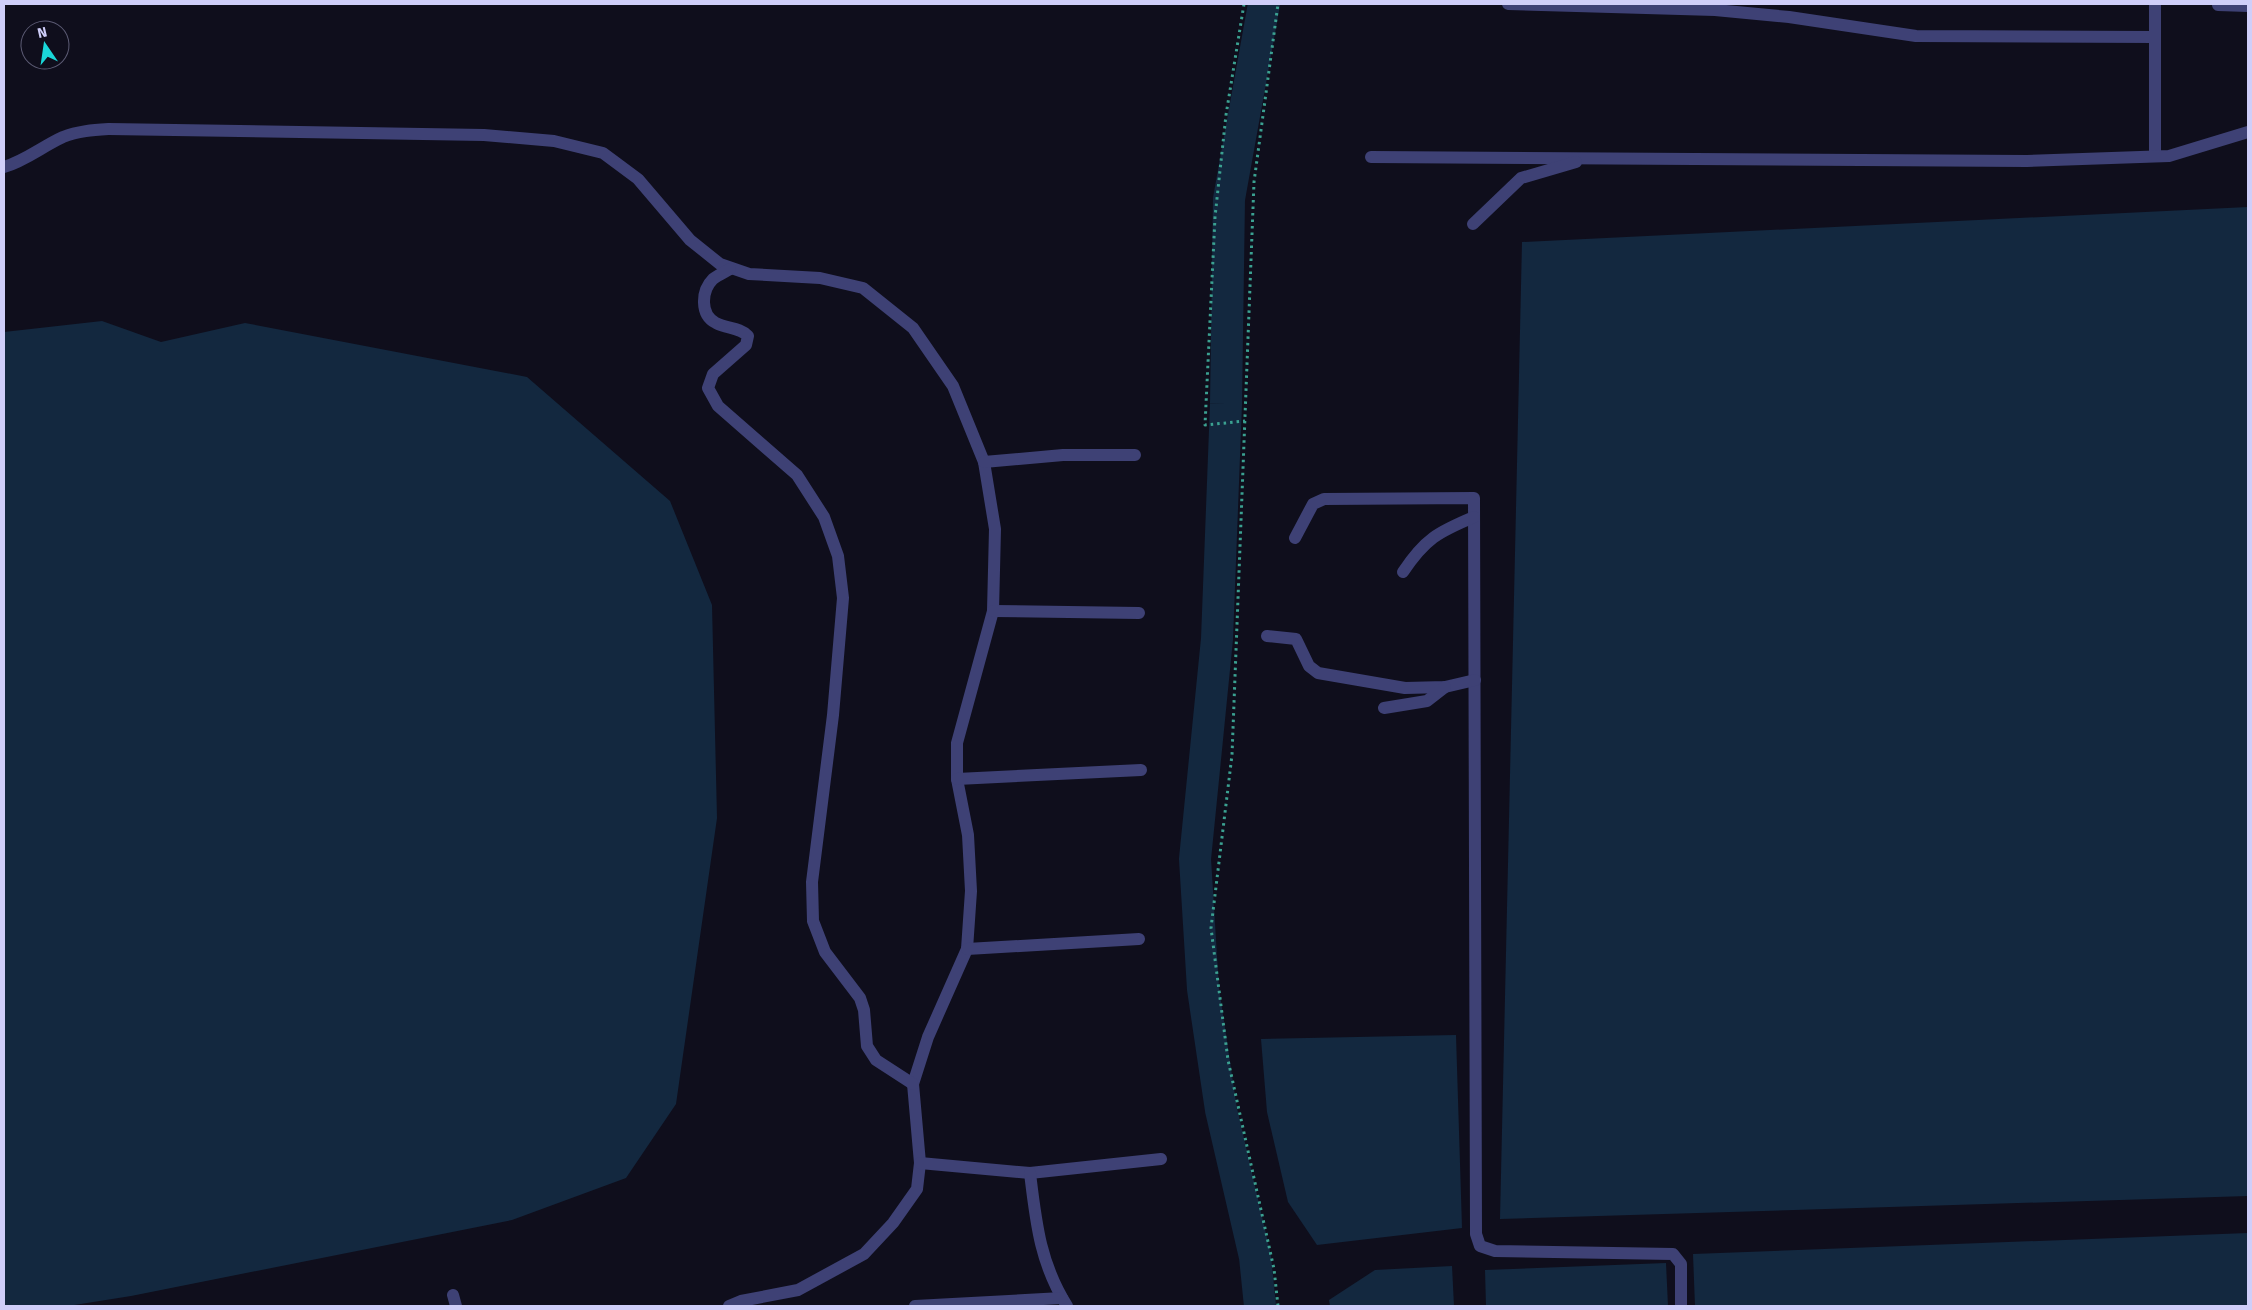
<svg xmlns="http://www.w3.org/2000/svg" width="2252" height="1310" font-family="'Fira Sans',sans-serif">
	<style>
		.water { fill: #13283f }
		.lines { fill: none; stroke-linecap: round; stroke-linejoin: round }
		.river { stroke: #13283f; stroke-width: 32 }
		.path { stroke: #3ba191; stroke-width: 3; stroke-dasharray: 2.5 4; stroke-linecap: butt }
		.minor { stroke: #3e4175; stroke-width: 12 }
	</style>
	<rect width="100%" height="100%" fill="#0f0e1c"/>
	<g class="water">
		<path d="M2248,207V1196L1500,1219L1522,242Z"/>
		<path d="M102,321L161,342L245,323L527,377L670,501L712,605L717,818L676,1104L626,1178L512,1220L131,1296L68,1306H4V332Z"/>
		<path d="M1456,1035L1462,1228L1317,1245L1288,1202L1267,1112L1261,1039Z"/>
		<path d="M2248,1233V1306H1695L1693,1254Z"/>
		<path d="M1666,1263L1668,1306H1486L1485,1270Z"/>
		<path d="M1452,1266L1454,1306H1330L1329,1300L1375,1270Z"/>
	</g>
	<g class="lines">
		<path class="river" d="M1260,1306L1255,1257L1221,1110L1203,989L1195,859L1217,639L1226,404L1229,199L1264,4"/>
		<g class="path">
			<path d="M1244,4L1226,115L1215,217L1205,425L1245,421"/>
			<path d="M1278,1306L1274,1269L1228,1060L1211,928L1232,755L1254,182L1278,4"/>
		</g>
		<g class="minor">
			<path d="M1508,4L1715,10L1789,17L1916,36L2155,37"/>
			<path d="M2155,4V156"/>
			<path d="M2218,5L2248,6"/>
			<path d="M1371,157L2027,161L2169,156L2248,132"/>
			<path d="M4,167C25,161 43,146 63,137C78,131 94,130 109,129L484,135L554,141L603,153L638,179L690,240L720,264L749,274L820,278L863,288L913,328L953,386L984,462L995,529L993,611L957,743V779L968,835L971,891L967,949L928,1037L913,1084L920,1163L917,1189L893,1223L864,1254L798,1290L741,1301L729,1306"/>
			<path d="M1473,224L1521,178L1576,162"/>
			<path d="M730,269C725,272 718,275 713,279C701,291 700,315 716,323C727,329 739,327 748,336L746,345L713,374L708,388L718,406L797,475L824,517L838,556L843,598L833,715L812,882L813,921L825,952L860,998L864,1010L867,1046L876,1060L913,1084"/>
			<path d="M984,462L1063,455H1135"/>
			<path d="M1295,538L1313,504L1324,499L1474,498L1476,1234L1480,1246L1495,1251L1673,1254L1681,1264V1306"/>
			<path d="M1403,572C1425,539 1438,532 1474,517"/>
			<path d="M993,611L1139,613"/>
			<path d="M1267,636L1296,639L1309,666L1318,673L1405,688L1445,687L1475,680"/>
			<path d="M1384,708L1427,701L1445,687"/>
			<path d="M957,779L1141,770"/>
			<path d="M967,949L1139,939"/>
			<path d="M920,1163L1030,1173L1161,1159"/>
			<path d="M1030,1173C1036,1223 1040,1263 1067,1306"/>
			<path d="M453,1295L456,1306"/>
			<path d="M915,1306L1062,1298"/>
		</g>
	</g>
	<rect width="2252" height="1310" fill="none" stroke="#cfcef9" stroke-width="10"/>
	<g transform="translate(45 45) rotate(347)"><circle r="24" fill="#0f0e1c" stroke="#5c5b74"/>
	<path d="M0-4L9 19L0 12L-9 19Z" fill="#1ad7d9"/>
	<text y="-8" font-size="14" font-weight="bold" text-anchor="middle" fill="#cfcef9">N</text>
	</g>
</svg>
